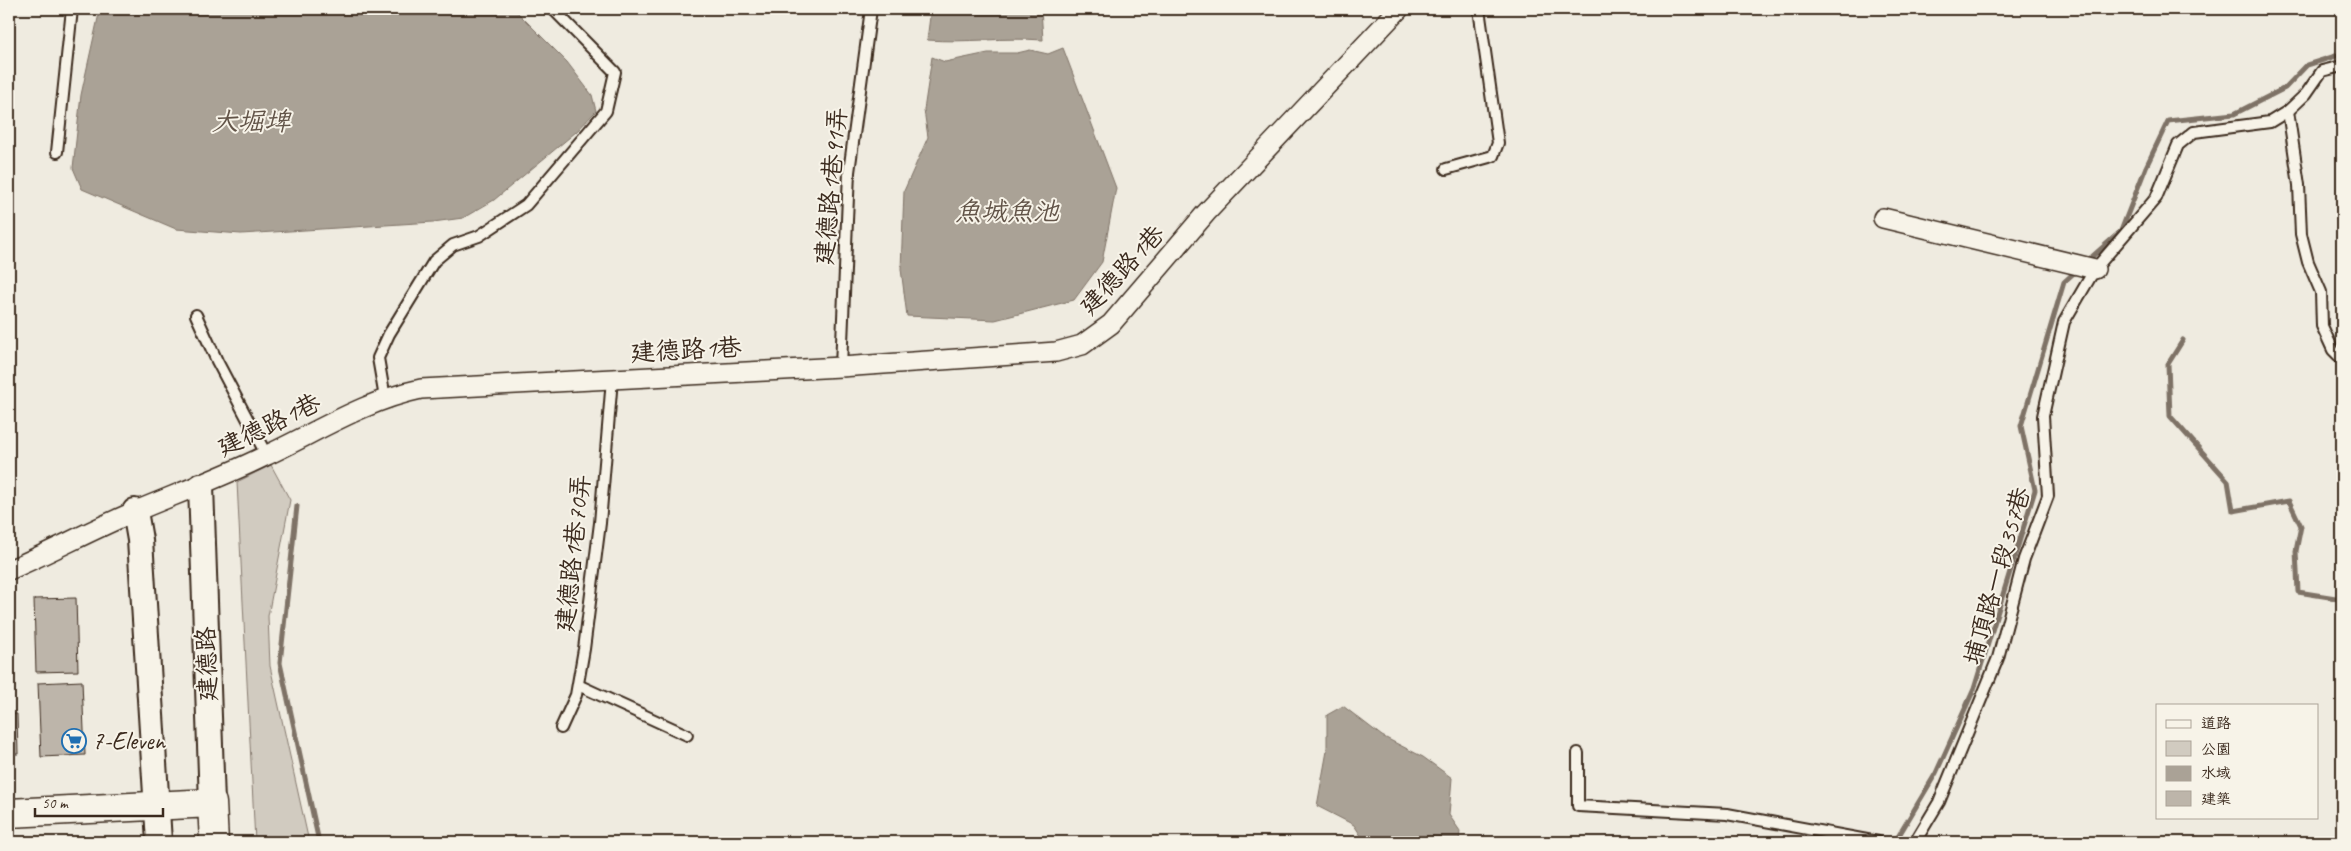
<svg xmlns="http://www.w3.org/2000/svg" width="2351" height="851" font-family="Caveat,'LXGW WenKai TC',sans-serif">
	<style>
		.green { fill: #d1cbc0; stroke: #867a6f }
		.water { fill: #aaa296; stroke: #7e7266 }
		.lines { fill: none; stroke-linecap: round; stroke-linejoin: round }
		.stream { stroke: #7e7266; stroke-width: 5 }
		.building { fill: #bdb5aa; stroke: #3b2a1e }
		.service-casing { stroke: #3b2a1e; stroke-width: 14 }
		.minor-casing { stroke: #3b2a1e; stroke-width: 22 }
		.tertiary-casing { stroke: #3b2a1e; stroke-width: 28 }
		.secondary-casing { stroke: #3b2a1e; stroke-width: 31 }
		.service { stroke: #f7f3e8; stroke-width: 10 }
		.minor { stroke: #f7f3e8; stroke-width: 19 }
		.tertiary { stroke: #f7f3e8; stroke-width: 24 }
		.secondary { stroke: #f7f3e8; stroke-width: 28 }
		.labels { text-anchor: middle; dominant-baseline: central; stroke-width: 4; stroke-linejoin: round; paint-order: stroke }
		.street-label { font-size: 25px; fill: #3b2a1e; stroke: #f7f3e8 }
		.poi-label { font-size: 25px; fill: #3b2a1e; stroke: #f7f3e8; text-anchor: start }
		.water-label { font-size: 26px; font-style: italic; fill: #625448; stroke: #f7f3e8 }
	</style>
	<rect width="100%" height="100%" fill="#efebe0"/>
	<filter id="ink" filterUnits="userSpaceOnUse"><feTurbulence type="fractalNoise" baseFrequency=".02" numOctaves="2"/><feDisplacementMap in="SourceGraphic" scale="10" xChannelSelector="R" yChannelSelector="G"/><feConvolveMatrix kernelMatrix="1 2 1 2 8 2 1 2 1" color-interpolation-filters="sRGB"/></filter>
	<g filter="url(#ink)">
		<path class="green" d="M271,465L290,500L268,616L270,666L309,842H255L237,482Z"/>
		<g class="water">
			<path d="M100,9H514L567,62L592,95L596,111L576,132L494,200L463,218L433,222L241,234L176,229L82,189L73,168L81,95Z"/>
			<path d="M931,9H1041L1043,40C1004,37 966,43 927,40Z"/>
			<path d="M1063,48L1116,188L1102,262L1074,300L995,320L907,316L901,269L904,191L928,137L924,110L932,57L945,62L988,53H1017L1030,50L1048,54Z"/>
			<path d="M1343,706L1382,736L1423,757L1452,778L1449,815L1460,831L1459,842H1365L1354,825L1317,806L1327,751V715Z"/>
		</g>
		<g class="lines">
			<g class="stream">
				<path d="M2087,261L2121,231L2146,167L2168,121L2234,114L2285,88L2307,65L2342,54"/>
				<path d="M2183,340L2168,364L2170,416L2228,481L2233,511L2289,501L2301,526L2296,551L2298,592L2342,599"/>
				<path d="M297,506L280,663L319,842"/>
				<path d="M1895,842L1936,773L1974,689L2035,490L2021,426L2064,282L2077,270"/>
			</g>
		</g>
		<g class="building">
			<path d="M76,598L78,671L36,672L34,599Z"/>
			<path d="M9,627H13L14,667H9Z"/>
			<path d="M82,681L85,755L41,757L38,683Z"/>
			<path d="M9,714H17L18,754H9Z"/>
		</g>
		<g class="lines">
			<defs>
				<g id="service">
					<path d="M2288,111L2299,185L2301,234L2308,262L2321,292L2322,326L2333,350L2342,359"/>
					<path d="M57,152L72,9"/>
					<path d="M1446,169L1493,156L1498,143L1479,9"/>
					<path d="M196,315L217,361L267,456"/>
					<path d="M841,367L849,172L871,9"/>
					<path d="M385,398L378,358L389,334L434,261L453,245L479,236L526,205L606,111L615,72L553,9"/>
					<path d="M578,685L687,735"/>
					<path d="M561,728L576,695L584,649L600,523L612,379"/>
					<path d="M1578,753V806L1727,814L1878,842"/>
					<path d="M1915,842L1939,802L1998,658L2024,559L2048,496L2043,416L2064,322L2095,269L2156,198L2178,145L2194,132L2270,122L2288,111L2306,94L2322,71L2342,66"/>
				</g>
				<g id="minor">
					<path d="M1883,218L2095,269"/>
					<path d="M9,570C51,552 93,529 136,511C179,493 222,477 265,456C317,432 364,401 421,389L841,367L1056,352L1082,345L1111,324L1206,213L1399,9"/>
				</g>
				<g id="tertiary">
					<path d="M201,486L212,803"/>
					<path d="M135,511L140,540L159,842"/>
				</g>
				<path id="secondary" d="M9,813L212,803L214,842"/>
			</defs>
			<use href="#service" class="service-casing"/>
			<use href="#minor" class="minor-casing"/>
			<use href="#tertiary" class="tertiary-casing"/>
			<use href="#secondary" class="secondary-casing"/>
			<use href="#service" class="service"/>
			<use href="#minor" class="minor"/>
			<use href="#tertiary" class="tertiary"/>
			<use href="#secondary" class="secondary"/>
		</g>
	</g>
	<defs>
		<symbol id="supermarket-ring" viewBox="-11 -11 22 22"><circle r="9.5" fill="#f7f3e8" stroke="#1f6fb2" stroke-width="1.5"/><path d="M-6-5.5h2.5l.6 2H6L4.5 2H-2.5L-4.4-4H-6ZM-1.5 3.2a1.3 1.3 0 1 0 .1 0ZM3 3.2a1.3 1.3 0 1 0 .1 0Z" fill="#1f6fb2"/></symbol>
	</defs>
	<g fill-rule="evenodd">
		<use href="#supermarket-ring" x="60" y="727" width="28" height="28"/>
	</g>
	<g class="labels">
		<g class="street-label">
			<text transform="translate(831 186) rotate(-85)">建德路1巷91弄</text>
			<text transform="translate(1122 270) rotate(-47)">建德路1巷</text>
			<text transform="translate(686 350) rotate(-3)">建德路1巷</text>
			<text transform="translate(269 425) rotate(-26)">建德路1巷</text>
			<text transform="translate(573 553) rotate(-84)">建德路1巷70弄</text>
			<text transform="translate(1997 576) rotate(-74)">埔頂路一段357巷</text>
			<text transform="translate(207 664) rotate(-92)">建德路</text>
		</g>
		<g class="poi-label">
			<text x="92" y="741">7-Eleven</text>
		</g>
		<g class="water-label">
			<text x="251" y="121">大堀埤</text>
			<text x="1007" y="211">魚城魚池</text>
		</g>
	</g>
	<rect width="2351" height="851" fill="none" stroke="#f7f3e8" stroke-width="30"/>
	<rect x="15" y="15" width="2321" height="821" fill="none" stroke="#3b2a1e" stroke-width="2" filter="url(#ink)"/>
	<rect x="2156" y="704" width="162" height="115" fill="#f7f3e8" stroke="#aca397"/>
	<rect x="2166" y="720" width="25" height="8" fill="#f7f3e8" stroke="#aca397"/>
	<text x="2201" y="728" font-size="15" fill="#3b2a1e">道路</text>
	<rect x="2166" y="741" width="25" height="15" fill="#d1cbc0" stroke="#aca397"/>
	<text x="2201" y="754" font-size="15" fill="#3b2a1e">公園</text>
	<rect x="2166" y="766" width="25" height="15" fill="#aaa296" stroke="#aca397"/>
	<text x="2201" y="778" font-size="15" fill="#3b2a1e">水域</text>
	<rect x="2166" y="791" width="25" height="15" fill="#bdb5aa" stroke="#aca397"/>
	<text x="2201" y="804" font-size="15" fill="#3b2a1e">建築</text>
	<path d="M35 808v8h128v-8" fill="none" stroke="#3b2a1e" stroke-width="2.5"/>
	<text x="42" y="808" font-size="15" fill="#3b2a1e" stroke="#f7f3e8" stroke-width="4" paint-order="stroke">50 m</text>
</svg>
